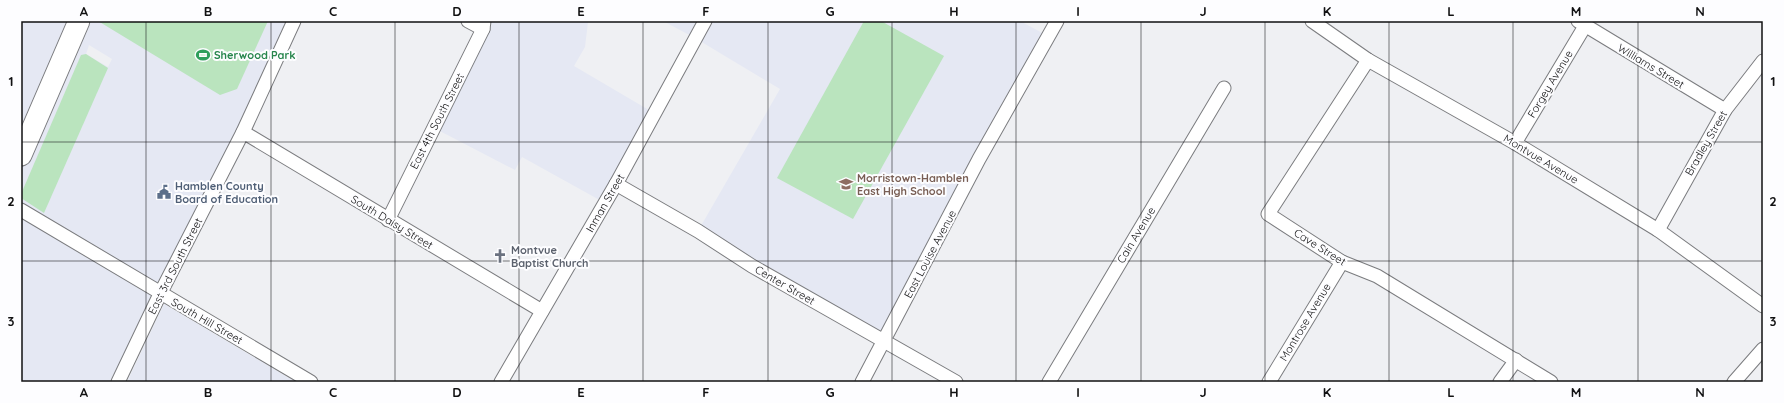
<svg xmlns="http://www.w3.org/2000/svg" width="1784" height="403" font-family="Quicksand,sans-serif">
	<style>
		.built { fill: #e5e8f3; fill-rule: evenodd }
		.green { fill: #bae4be }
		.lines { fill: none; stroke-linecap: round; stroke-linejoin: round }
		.street-casing { stroke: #7b7c7f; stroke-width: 15 }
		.primary-casing { stroke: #7b7c7f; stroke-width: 23 }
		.street { stroke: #fff; stroke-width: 13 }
		.primary { stroke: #fff; stroke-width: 21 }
		.grid { fill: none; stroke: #111112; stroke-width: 1; stroke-opacity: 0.55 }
		.labels { text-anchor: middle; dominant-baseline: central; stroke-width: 4; stroke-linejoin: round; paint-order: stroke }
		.leisure-label { font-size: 11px; font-weight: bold; fill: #27864d; stroke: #fdfdff; text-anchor: start }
		.street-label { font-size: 11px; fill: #111112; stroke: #fdfdff }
		.education-label { font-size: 11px; font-weight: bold; fill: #785e54; stroke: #fdfdff; text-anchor: start }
		.service-label { font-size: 11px; font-weight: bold; fill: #4e5e75; stroke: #fdfdff; text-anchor: start }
		.worship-label { font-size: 11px; font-weight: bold; fill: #5b616d; stroke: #fdfdff; text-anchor: start }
		.neatline { fill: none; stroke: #111112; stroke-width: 1.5 }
		.grid-label { font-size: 13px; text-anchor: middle; font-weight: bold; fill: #111112 }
	</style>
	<rect width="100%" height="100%" fill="#eff0f3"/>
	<g class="built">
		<path d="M21,21H294L237,130L167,280L109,382H21ZM89,45L112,59L108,67L86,54Z"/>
		<path d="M468,21H590L588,22L585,47L574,66L654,113L605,203L522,157L515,170L434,128L483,29Z"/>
		<path d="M663,21H1020L1048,36L884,341L698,231L780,89L695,38Z"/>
		<path d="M164,304L294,381L297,382H127Z"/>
	</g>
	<g class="green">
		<path d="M98,21H268L237,89L220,95Z"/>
		<path d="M864,21H881L944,56L853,219L777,178Z"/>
		<path d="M86,54L108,68L44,213L21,198V194L81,55Z"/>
	</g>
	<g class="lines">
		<defs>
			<g id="street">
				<path d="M468,21L483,29"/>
				<path d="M1312,21L1368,60L1515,143L1658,230L1763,306"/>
				<path d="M1578,21L1725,110"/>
				<path d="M1368,60L1268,214L1342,262L1377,276L1551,382"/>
				<path d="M243,132L542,311"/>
				<path d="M1515,143L1585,26"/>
				<path d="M616,184L698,231L752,266L956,382"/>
				<path d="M21,210L311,382"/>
				<path d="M388,220L483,29L484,21"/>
				<path d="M1658,230L1725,110L1763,61"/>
				<path d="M118,382L160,294L243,132L294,21"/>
				<path d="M501,382L616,184L705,21"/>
				<path d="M862,382L979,159L1057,21"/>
				<path d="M1049,382L1224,88"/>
				<path d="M1269,382L1342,262"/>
				<path d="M1500,382L1516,360"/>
				<path d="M1734,382L1763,349"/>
			</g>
			<path id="primary" d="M21,155L79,21"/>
		</defs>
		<use href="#street" class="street-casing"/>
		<use href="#primary" class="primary-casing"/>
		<use href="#street" class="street"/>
		<use href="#primary" class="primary"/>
	</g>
	<path class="grid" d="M146,21V382M271,21V382M395,21V382M519,21V382M643,21V382M768,21V382M892,21V382M1016,21V382M1141,21V382M1265,21V382M1389,21V382M1513,21V382M1638,21V382M21,142H1763M21,261H1763"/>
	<defs>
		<symbol id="stadium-bare" viewBox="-9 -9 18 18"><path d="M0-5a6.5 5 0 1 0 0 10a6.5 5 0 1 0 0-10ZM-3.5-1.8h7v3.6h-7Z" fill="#2e9e5b" stroke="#fdfdff" stroke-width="2.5" paint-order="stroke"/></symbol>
		<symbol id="school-bare" viewBox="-9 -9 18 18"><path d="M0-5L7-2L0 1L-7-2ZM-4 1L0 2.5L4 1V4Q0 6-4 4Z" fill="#8d6e63" stroke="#fdfdff" stroke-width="2.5" paint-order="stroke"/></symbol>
		<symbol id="civic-bare" viewBox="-9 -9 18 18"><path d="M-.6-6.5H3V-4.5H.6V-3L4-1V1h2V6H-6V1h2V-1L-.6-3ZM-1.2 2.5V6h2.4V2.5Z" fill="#5c6f8a" stroke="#fdfdff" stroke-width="2.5" paint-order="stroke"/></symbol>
		<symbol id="church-bare" viewBox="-9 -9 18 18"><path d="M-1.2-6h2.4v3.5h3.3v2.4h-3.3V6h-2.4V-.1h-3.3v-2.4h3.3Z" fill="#6b7280" stroke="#fdfdff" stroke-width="2.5" paint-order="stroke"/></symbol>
	</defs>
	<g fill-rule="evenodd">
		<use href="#stadium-bare" x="193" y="45" width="20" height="20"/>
		<use href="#school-bare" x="836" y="174" width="20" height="20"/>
		<use href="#civic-bare" x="154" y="182" width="20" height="20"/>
		<use href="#church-bare" x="490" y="246" width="20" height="20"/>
	</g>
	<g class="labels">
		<g class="leisure-label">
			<text x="214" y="55">Sherwood Park</text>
		</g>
		<g class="street-label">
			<text transform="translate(1651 66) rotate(31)">Williams Street</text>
			<text transform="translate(1550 84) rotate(-59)">Forgey Avenue</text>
			<text transform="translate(437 121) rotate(-63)">East 4th South Street</text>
			<text transform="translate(1706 143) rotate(-60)">Bradley Street</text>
			<text transform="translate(1541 159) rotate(31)">Montvue Avenue</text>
			<text transform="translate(605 203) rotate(-60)">Inman Street</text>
			<text transform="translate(392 222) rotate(31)">South Daisy Street</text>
			<text transform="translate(1136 235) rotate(-59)">Cain Avenue</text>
			<text transform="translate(1320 247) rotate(32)">Cave Street</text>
			<text transform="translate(930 254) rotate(-62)">East Louise Avenue</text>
			<text transform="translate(175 266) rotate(-63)">East 3rd South Street</text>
			<text transform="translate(785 285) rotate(30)">Center Street</text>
			<text transform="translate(207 321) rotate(30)">South Hill Street</text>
			<text transform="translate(1305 322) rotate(-59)">Montrose Avenue</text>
		</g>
		<g class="education-label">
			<text x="857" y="178">Morristown-Hamblen<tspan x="857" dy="13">East High School</tspan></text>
		</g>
		<g class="service-label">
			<text x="175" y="186">Hamblen County<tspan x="175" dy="13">Board of Education</tspan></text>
		</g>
		<g class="worship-label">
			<text x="511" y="250">Montvue<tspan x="511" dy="13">Baptist Church</tspan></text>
		</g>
	</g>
	<rect width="1784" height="403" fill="none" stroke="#fdfdff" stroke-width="44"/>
	<rect x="22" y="22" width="1740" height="359" class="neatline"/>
	<g class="grid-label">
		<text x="84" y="16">A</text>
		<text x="208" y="16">B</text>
		<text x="333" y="16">C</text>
		<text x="457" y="16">D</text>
		<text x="581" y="16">E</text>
		<text x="706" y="16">F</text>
		<text x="830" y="16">G</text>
		<text x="954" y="16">H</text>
		<text x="1078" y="16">I</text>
		<text x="1203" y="16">J</text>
		<text x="1327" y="16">K</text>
		<text x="1451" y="16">L</text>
		<text x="1576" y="16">M</text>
		<text x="1700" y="16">N</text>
		<text x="11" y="86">1</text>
		<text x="1773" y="86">1</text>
		<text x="11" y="206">2</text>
		<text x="1773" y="206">2</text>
		<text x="11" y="326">3</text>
		<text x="1773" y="326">3</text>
		<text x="84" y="397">A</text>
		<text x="208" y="397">B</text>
		<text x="333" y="397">C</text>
		<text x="457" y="397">D</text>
		<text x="581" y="397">E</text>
		<text x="706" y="397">F</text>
		<text x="830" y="397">G</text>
		<text x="954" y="397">H</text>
		<text x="1078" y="397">I</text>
		<text x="1203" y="397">J</text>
		<text x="1327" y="397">K</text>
		<text x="1451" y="397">L</text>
		<text x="1576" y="397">M</text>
		<text x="1700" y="397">N</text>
	</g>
</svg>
